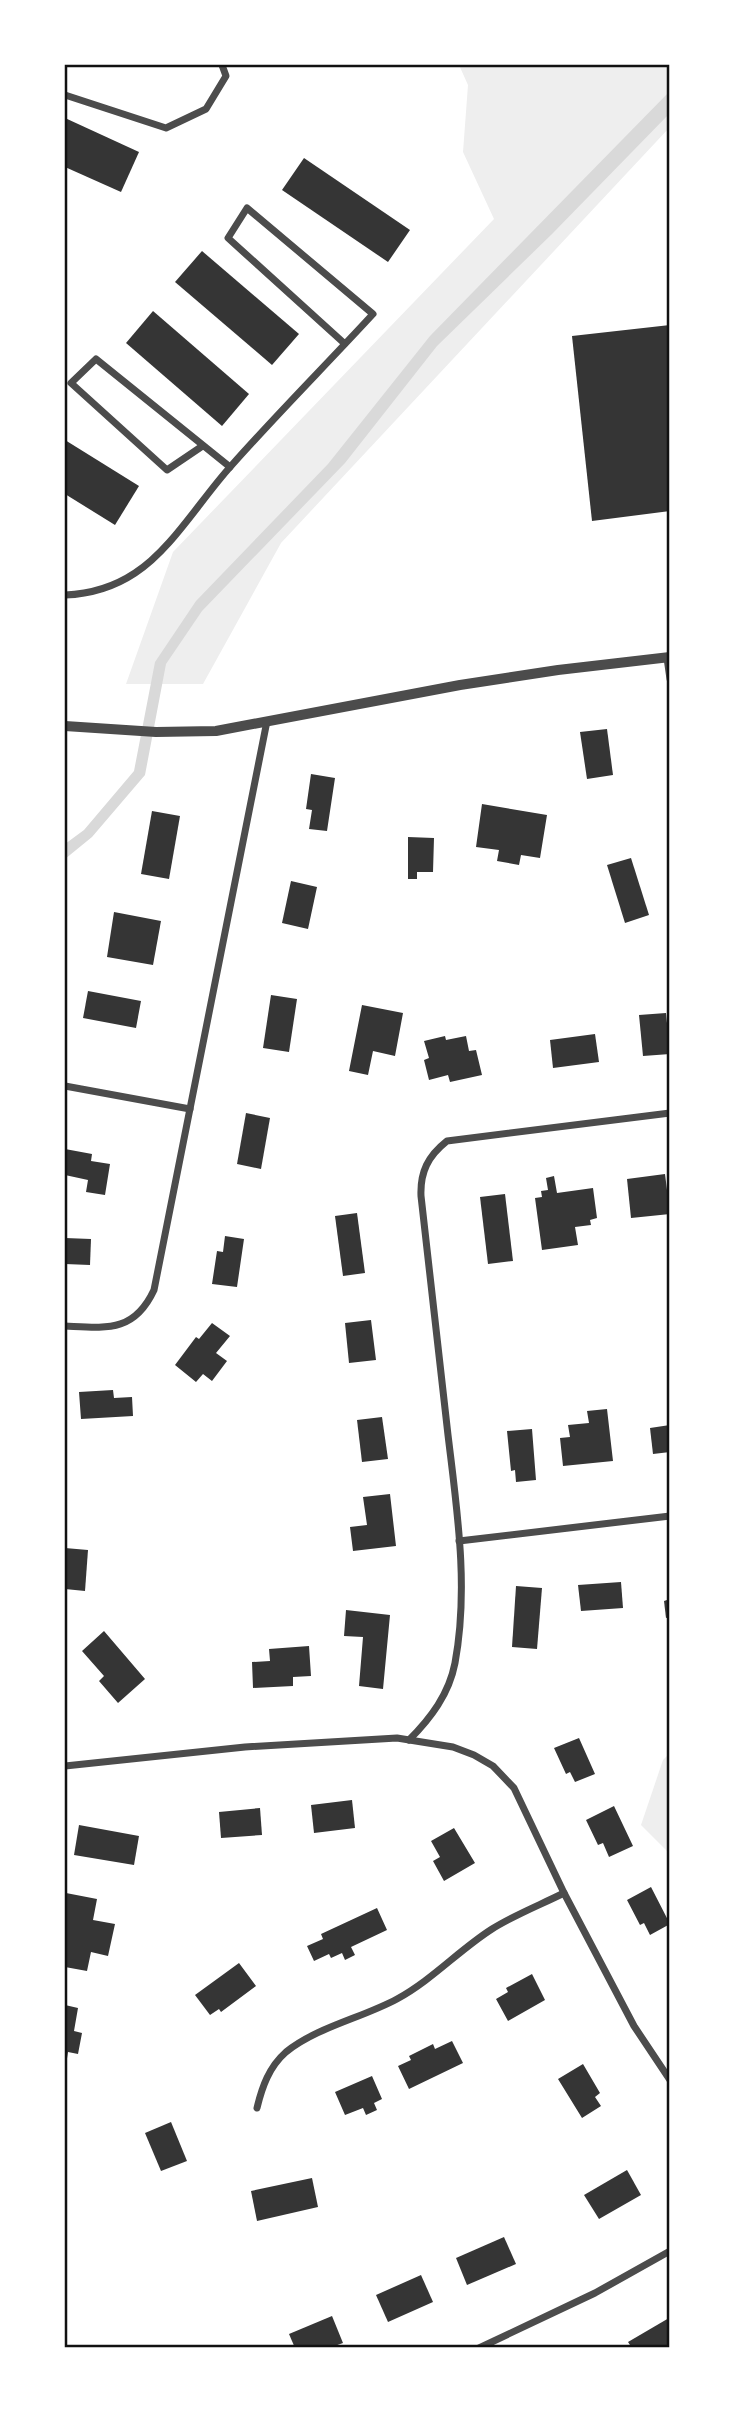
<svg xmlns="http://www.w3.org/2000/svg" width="735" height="2413" font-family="'PT Sans Narrow',sans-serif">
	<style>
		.green { fill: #eee }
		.water { fill: #d9d9d9 }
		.building { fill: #353535 }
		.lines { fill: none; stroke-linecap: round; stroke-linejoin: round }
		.minor { stroke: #4c4c4c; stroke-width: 7 }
		.tertiary { stroke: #4c4c4c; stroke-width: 10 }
		.neatline { fill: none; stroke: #111; stroke-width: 2.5 }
	</style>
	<rect width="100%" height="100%" fill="#fff"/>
	<g class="green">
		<path d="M459,65H670V127L281,543L203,684H126L173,552L494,219L463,152L468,85Z"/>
		<path d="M670,1753V1854L641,1825L663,1760Z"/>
	</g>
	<path class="water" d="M670,91V113L552,234L437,346L345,463L202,611L166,664L145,775L92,837L65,859V844L84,830L134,771L155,662L196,601L328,464L430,336Z"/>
	<g class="building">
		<path d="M65,118L139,152L121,192L65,167Z"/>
		<path d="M304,158L410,230L388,262L282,190Z"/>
		<path d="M202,251L299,334L272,365L175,282Z"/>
		<path d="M153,311L249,394L222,426L126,343Z"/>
		<path d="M670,325V511L592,521L572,336Z"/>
		<path d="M65,440L139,486L115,525L65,494Z"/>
		<path d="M607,729L613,775L587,779L580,732Z"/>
		<path d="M311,774L335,778L327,831L309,829L312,810L306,809Z"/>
		<path d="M482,804L547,815L540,858L521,855L519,865L497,861L499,850L476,847Z"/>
		<path d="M152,811L180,816L169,879L141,874Z"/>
		<path d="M408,837L434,838L433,872H417V879H408Z"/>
		<path d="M631,858L649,915L625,923L607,865Z"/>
		<path d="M291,881L317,887L308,929L282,923Z"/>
		<path d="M114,912L161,921L153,965L107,957Z"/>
		<path d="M88,991L141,1001L136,1028L83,1018Z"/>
		<path d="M271,995L297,999L289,1052L263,1048Z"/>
		<path d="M362,1005L403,1013L395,1056L373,1051L368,1075L349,1071Z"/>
		<path d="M666,1013L670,1054L643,1056L639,1015Z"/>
		<path d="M595,1034L599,1062L553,1068L550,1040Z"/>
		<path d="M445,1036L446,1040L466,1036L469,1051L476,1050L482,1075L450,1082L448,1075L429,1080L424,1060L429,1058L424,1041Z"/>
		<path d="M246,1113L270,1118L261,1169L237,1164Z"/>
		<path d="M65,1149L92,1154L91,1161L110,1164L105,1195L86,1192L88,1180L65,1175Z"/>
		<path d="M665,1174L670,1214L631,1218L627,1179Z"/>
		<path d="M554,1176L557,1193L593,1188L597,1218L590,1220L591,1225L575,1227L578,1245L542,1250L535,1198L542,1197L541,1191L548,1190L546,1178Z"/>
		<path d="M505,1194L513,1261L488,1264L480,1197Z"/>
		<path d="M357,1213L365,1273L343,1276L335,1216Z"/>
		<path d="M225,1236L244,1239L237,1287L212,1284L217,1251L223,1252Z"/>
		<path d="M65,1238L91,1239L90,1265L65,1264Z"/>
		<path d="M371,1320L376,1360L349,1363L345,1323Z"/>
		<path d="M212,1323L230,1336L216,1353L227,1361L212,1381L203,1374L196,1382L175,1365L196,1337L199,1339Z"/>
		<path d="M113,1390L114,1398L132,1397L133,1416L81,1419L79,1392Z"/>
		<path d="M607,1409L613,1461L563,1466L560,1438L570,1437L568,1425L589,1423L587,1411Z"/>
		<path d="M382,1417L388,1459L362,1462L357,1420Z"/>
		<path d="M670,1425V1452L653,1454L650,1428Z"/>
		<path d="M532,1429L536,1480L516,1482L515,1470L511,1471L507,1431Z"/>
		<path d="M390,1494L396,1546L353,1551L350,1527L367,1525L363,1497Z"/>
		<path d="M65,1548L88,1550L85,1591L65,1589Z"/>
		<path d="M621,1582L623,1608L581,1611L578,1585Z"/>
		<path d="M516,1586L542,1588L537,1649L512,1647Z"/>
		<path d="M670,1599V1617L666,1618L664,1601Z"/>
		<path d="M346,1610L390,1615L383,1689L359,1686L363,1637L344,1636Z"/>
		<path d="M104,1631L145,1679L118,1703L99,1681L104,1676L82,1651Z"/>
		<path d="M309,1646L311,1676L293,1677V1686L253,1688L252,1662L270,1661L269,1649Z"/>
		<path d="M579,1738L595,1774L575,1782L570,1772L566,1774L554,1748Z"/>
		<path d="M352,1800L355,1828L314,1833L311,1805Z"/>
		<path d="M614,1806L633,1846L609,1857L603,1843L598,1845L586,1820Z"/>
		<path d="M260,1808L262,1835L221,1838L219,1812Z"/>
		<path d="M79,1825L139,1836L134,1865L74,1855Z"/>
		<path d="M454,1828L475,1863L444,1881L433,1861L440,1857L431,1841Z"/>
		<path d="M651,1887L670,1924L650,1935L644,1923L640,1925L627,1900Z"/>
		<path d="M66,1893L97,1899L93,1920L115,1924L108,1956L91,1952L87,1971L65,1967Z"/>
		<path d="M377,1908L387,1930L351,1947L355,1955L345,1960L342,1953L331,1958L329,1954L314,1961L307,1946L323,1939L321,1934Z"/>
		<path d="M239,1963L256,1986L221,2012L219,2009L210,2015L195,1995Z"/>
		<path d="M532,1974L545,2000L508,2021L496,1999L508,1992L506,1988Z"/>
		<path d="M65,2005L78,2008L74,2031L82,2033L78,2054L68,2052L66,2065Z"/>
		<path d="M452,2041L463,2063L409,2089L398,2066L411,2060L409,2056L433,2044L435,2049Z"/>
		<path d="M583,2064L600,2093L595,2097L601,2106L582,2118L558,2079Z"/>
		<path d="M372,2076L382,2099L374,2103L377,2110L366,2115L363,2108L345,2115L335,2092Z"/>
		<path d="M171,2122L187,2161L161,2171L145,2133Z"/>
		<path d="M627,2170L641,2195L599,2219L584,2195Z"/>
		<path d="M312,2178L318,2207L257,2221L251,2191Z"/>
		<path d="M504,2237L516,2264L467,2285L456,2258Z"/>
		<path d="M421,2275L433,2302L388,2322L376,2295Z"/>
		<path d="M332,2316L343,2343L329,2348H295L289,2334Z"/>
		<path d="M669,2318L670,2348H632L628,2342Z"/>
	</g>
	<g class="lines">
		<g class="minor">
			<path d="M65,95L166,128L206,109L226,76L222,65"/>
			<path d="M201,447L167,470L71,383L96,359L230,467"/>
			<path d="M65,595C90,594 114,587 135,573C171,550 201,499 231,466C277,414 326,365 373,314L247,208L228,238L345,344"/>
			<path d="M667,658L670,679"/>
			<path d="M65,1086L190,1109"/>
			<path d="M65,1326C106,1328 134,1333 154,1290L267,721"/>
			<path d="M459,1541L670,1516"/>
			<path d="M409,1740C431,1718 449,1694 455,1663C469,1588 457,1510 448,1435C439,1355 430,1276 421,1196C420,1172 428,1156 447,1141L670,1113"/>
			<path d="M65,1766L245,1747L397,1738L453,1747L474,1755L493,1766L514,1788L564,1893L634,2026L670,2080"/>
			<path d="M257,2108C262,2087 269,2067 286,2052C317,2027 362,2018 397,1999C432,1980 459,1950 492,1929C514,1915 540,1905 564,1893"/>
			<path d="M479,2348L595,2293L670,2251"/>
		</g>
		<path class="tertiary" d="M65,726L156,732L216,731L460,685L558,670L670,657"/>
	</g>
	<rect width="735" height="2413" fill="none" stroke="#ffffff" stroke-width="133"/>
	<rect x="66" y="66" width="602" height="2280" class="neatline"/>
</svg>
